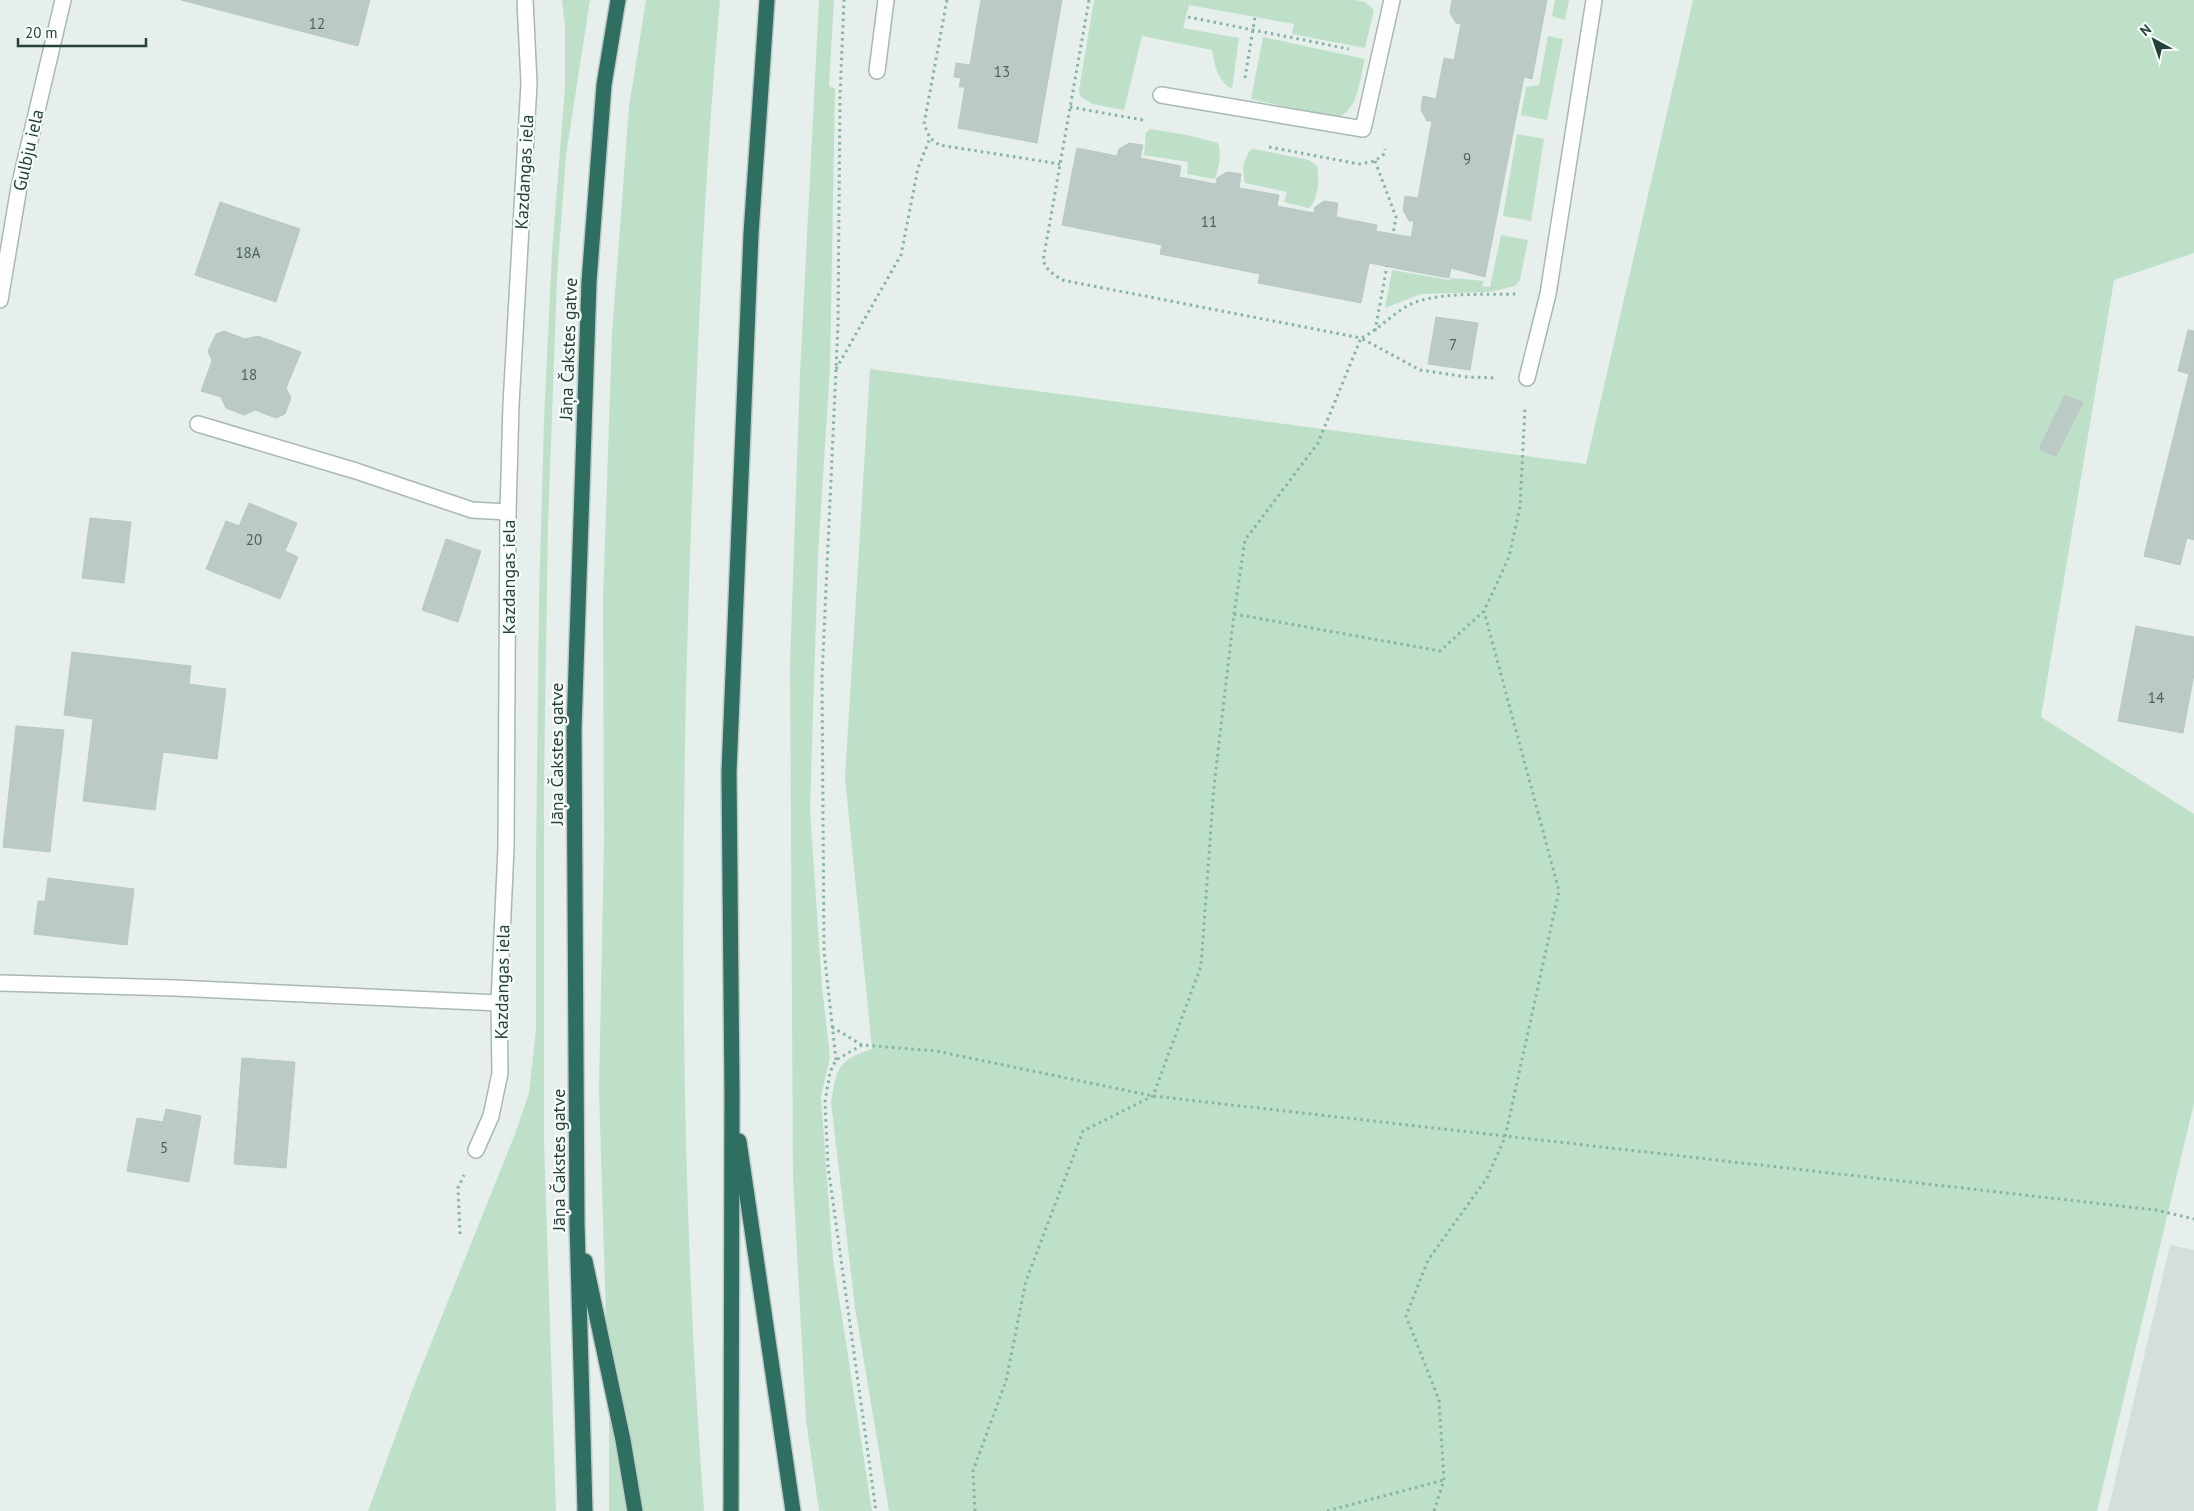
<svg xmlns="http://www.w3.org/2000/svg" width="2194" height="1511" font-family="'PT Sans',sans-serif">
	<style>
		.built { fill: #d4dfda }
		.green { fill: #bfe0c8 }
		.building { fill: #bbcac4; stroke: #b8c9c2 }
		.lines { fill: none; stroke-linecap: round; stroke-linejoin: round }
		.lane-casing { stroke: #a8b8b2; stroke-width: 18 }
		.street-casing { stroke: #a8b8b2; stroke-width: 18 }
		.highway-casing { stroke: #c2cac8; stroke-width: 18 }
		.path { stroke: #86b3a5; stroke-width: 3; stroke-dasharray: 2.5 4; stroke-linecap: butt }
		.lane { stroke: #fff; stroke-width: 15 }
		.street { stroke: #fff; stroke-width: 15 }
		.highway { stroke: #2f6f62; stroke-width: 15 }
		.labels { text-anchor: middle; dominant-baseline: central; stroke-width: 4.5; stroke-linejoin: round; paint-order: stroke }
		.number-label { font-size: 15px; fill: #4a645c }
		.street-label { font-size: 18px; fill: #24423a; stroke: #f7fbf9 }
	</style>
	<rect width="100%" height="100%" fill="#e6efeb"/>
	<path class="built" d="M2170,1245L2194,1250V1511H2108Z"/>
	<g class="green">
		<path d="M562,0H590L566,155L557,278L548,524L544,783V1140L556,1511H368L413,1388L515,1134L529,1093L536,1030V858L539,598L544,421L552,252L565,87V25Z"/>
		<path d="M646,0H720C705,167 698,334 692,501C679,837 679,1175 704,1511H609V1417L599,1090L604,842L603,600L612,334L629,107Z"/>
		<path d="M819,0H834L829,87L835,88L830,368L818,555L810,810L822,987L830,1057L821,1097L833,1259L872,1511H819L806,1420L793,1178L790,665L800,374Z"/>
		<path d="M1094,0H1355L1365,2L1374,10L1365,48L1292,34L1294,24L1189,5L1183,28L1239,38L1232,89C1217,80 1215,66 1212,50L1142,36L1124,110L1092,104L1080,96L1079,90Z"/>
		<path d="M1555,0H1569L1565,20L1552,16Z"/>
		<path d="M1693,0H2194V253L2114,280L2041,717L2194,814V1103L2097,1511H889L855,1308L831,1102C837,1068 837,1060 872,1049L845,778L870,369L1586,464Z"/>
		<path d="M1548,36L1563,39L1547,120L1521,115L1526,87L1539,85Z"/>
		<path d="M1263,37L1365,59C1359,80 1359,111 1336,118L1251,99Z"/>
		<path d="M1150,129L1187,135L1218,143C1222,155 1219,167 1215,179L1187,174L1188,162L1144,155L1146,133Z"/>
		<path d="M1517,134L1544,139L1531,221L1503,216Z"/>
		<path d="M1254,149L1309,160L1317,166C1320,178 1318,200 1309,208L1284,202L1287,192L1245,183C1242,166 1242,166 1250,150Z"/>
		<path d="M1501,235L1528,240L1520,280L1515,286L1490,292L1421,294L1385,308L1392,270L1449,280L1452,278L1484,281L1482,286L1490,287Z"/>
	</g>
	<g class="building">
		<path d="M181,0H370L358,46Z"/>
		<path d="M981,0H1062L1037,143L958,128L965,87H959L961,78L954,77L956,63L970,65Z"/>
		<path d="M1452,0H1547L1532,79L1524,77L1485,277L1451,268L1449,278L1405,270L1414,221H1409L1403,210L1405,196L1418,198L1432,121H1427L1421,110L1423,96L1436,99L1444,58L1454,60L1461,24L1456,23L1450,13Z"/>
		<path d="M1129,143L1143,145L1140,158L1181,166L1179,177L1216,184L1217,178L1227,172L1241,174L1239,188L1279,195L1277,206L1314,213L1315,207L1324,201L1338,203L1336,217L1377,225L1361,303L1258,283L1260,274L1160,254L1162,245L1062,225L1077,148L1117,156L1119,149Z"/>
		<path d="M220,202L300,229L276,302L195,275Z"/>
		<path d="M1376,231L1411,237L1405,270L1370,263Z"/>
		<path d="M1436,317L1478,323L1470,370L1428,364Z"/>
		<path d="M2188,330L2194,331V540L2187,538L2180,565L2144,556L2189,374L2178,371Z"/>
		<path d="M224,331L245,339L258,336L301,352L286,388L291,398L285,414L276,418L255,410L244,415L226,408L221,397L201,391L212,361L208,351L216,334Z"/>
		<path d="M2065,395L2083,403L2056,456L2039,449Z"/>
		<path d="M249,503L297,523L285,551L298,557L280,599L206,569L226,521L239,526Z"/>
		<path d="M90,518L131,522L124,583L82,578Z"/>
		<path d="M446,539L481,551L458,622L422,610Z"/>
		<path d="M2136,626L2194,637V674L2183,733L2118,721Z"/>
		<path d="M72,652L191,666L189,684L226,689L217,759L163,752L155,810L83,801L93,719L64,715Z"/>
		<path d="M16,726L64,730L50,852L3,847Z"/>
		<path d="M48,878L134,889L127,945L34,934L38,901H45Z"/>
		<path d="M242,1058L295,1062L286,1168L234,1164Z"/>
		<path d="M166,1109L201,1116L189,1182L127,1171L137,1118L163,1122Z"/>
	</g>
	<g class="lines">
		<defs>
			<g id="lane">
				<path d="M877,71L886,0"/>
				<path d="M1161,95L1363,129L1392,0"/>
				<path d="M1527,378L1548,294L1594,0"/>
				<path d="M198,424L356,471L472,510L508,512"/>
				<path d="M0,983L175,988L499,1003"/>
			</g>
			<g id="street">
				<path d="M0,300L19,187L63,0"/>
				<path d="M476,1150L491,1116L500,1073L499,1003L506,847L508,512L511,405L529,83L525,0"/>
			</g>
			<g id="highway">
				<path d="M739,1141L793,1511"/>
				<path d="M585,1261L623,1440L635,1511"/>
				<path d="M585,1511L577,1223L574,729L589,282L604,85L618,0"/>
				<path d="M731,1511L732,1093L729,772L751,234L767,0"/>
			</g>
		</defs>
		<use href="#lane" class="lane-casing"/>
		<use href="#street" class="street-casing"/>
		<use href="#highway" class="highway-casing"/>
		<g class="path">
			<path d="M947,0L924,124L930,138L939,145L1060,164"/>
			<path d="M1089,0L1043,261L1049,271L1062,280L1361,338C1381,329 1396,309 1416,302C1445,292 1486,295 1517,294"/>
			<path d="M1188,17L1349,49"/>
			<path d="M1245,78L1255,17"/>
			<path d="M1070,107L1143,120"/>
			<path d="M1269,147L1359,164L1375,161L1384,154L1385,149"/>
			<path d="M1375,161L1396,217L1393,234"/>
			<path d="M1375,331L1387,266"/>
			<path d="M836,369L901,255L918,168L930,138"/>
			<path d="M1234,614L1440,651L1484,611L1509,557L1520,507L1525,407"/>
			<path d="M832,1027L862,1045L936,1051L1153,1096L2156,1210L2194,1219"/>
			<path d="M862,1045L836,1060L830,1072L825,1102L828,1166L876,1511"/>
			<path d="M836,1060L824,951L822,677L838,325L840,97L844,0"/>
			<path d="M460,1234L458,1188L464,1175"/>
			<path d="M975,1511L973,1471L1006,1381L1026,1281L1083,1131L1153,1096L1201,966L1214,786L1234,614L1245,540L1318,443L1361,338L1420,370L1467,377L1497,378"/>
			<path d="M1327,1511L1444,1480"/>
			<path d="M1434,1511L1444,1480L1439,1400L1406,1316L1428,1260L1487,1178L1505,1137L1559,891L1484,611"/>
		</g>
		<use href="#lane" class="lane"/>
		<use href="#street" class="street"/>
		<use href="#highway" class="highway"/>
	</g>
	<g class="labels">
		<g class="number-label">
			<text x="317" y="23">12</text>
			<text x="1002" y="71">13</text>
			<text x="1467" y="158">9</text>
			<text x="1209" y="221">11</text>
			<text x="248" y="252">18A</text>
			<text x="1453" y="344">7</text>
			<text x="249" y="374">18</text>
			<text x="254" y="539">20</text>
			<text x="2156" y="697">14</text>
			<text x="164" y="1147">5</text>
		</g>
		<g class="street-label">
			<text transform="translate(28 150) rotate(-77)">Gulbju iela</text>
			<text transform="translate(524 172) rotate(-87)">Kazdangas iela</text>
			<text transform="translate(568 349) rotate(-88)">Jāņa Čakstes gatve</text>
			<text transform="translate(508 577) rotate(-90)">Kazdangas iela</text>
			<text transform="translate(556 754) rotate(-90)">Jāņa Čakstes gatve</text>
			<text transform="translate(502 982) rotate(-89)">Kazdangas iela</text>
			<text transform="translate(558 1160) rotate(-90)">Jāņa Čakstes gatve</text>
		</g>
	</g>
	<g transform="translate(2154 40) rotate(320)" stroke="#f7fbf9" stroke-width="4" paint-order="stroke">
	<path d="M0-4L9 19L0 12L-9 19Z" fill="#24423a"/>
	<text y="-8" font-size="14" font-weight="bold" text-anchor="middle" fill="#24423a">N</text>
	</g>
	<path d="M18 38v8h128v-8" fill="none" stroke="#24423a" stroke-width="2.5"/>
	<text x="25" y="38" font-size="15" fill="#24423a" stroke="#f7fbf9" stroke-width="4" paint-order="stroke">20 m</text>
</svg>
